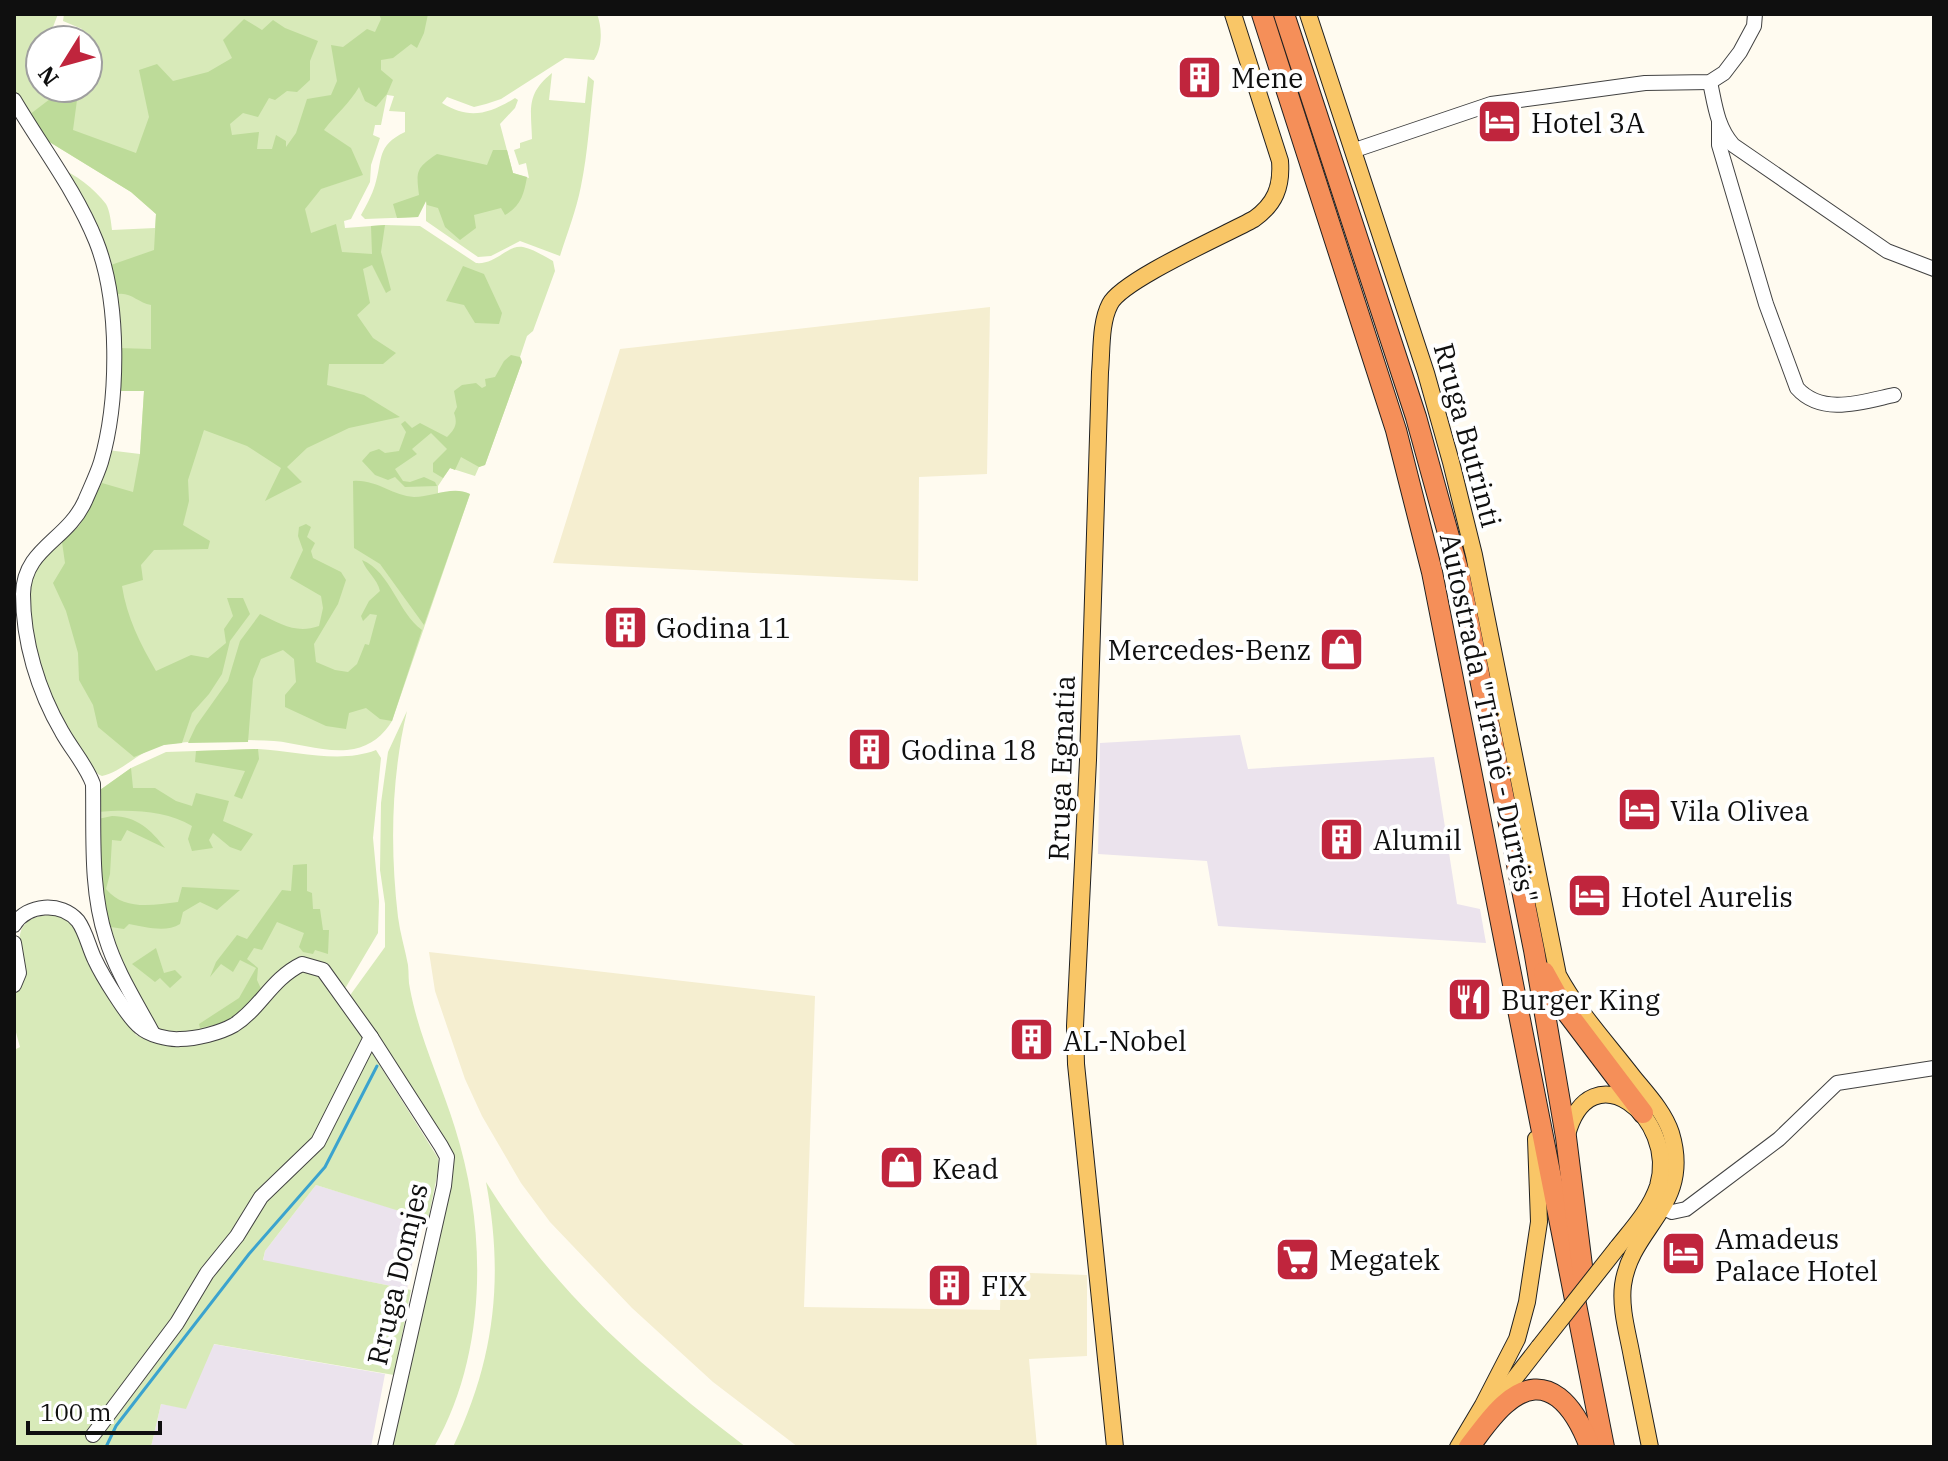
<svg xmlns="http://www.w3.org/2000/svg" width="1948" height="1461" font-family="'IBM Plex Serif',serif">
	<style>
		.industrial { fill: #ebe3ed }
		.farmland { fill: #f5eed0 }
		.green { fill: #d8eab9 }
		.forest { fill: #bddb99 }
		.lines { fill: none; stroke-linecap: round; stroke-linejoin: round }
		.stream { stroke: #3ba3ce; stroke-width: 3 }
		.minor-casing { stroke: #424242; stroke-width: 16 }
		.major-casing { stroke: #202020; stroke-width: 18 }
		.highway-casing { stroke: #202020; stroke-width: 22 }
		.minor { stroke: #fff; stroke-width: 14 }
		.major { stroke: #f9c667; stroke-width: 16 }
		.highway { stroke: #f58f59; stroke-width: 20 }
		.major-bridge-casing { stroke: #202020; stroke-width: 18; stroke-linecap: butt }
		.major-bridge { stroke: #f9c667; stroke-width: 16 }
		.labels { text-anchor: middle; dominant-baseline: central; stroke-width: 8; stroke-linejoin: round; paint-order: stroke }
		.poi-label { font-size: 28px; fill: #0f0f0f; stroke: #fff; text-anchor: start }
		.street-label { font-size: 28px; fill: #0f0f0f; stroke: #fff }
	</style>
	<rect width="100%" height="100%" fill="#fffbf0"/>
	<g class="industrial">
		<path d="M1240,735L1248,769L1434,757L1457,904L1480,909L1486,943L1218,926L1207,861L1098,854L1100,743Z"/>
		<path d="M316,1185L421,1217L407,1289L263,1261L265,1251Z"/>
		<path d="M213,1344L385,1374L371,1447H151L161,1404L186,1408Z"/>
	</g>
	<g class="farmland">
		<path d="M990,307L987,474L919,477L918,581L553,563L620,349Z"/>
		<path d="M429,952L815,996L804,1307L1000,1310L1001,1272L1087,1275V1356L1029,1359L1037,1447H798L713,1382L632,1308L550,1222L521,1183L482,1116L465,1079L435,991Z"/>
	</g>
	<g class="green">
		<path d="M14,14H58L48,40H40V88H88V40H77L82,29L63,21L64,14H597C602,27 603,47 594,60L565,58L501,99L486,104L474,107L447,97L442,103C469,120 489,114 515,98L518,100L515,108L500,124L513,173L529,178L526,163L519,165L514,150L520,148V143L532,139C531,108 526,94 552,73L549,100L585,103L588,76L594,81C590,116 588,152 581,186C576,211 568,231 560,256L520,241L491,256L478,257L426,221V201L418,217L365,219L361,215C366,206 372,195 375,185C383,159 376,146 405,132V112L389,111L394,96L387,95L381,125H375L373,135L380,138L371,165L370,182L351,219L344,221L345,228L385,225L420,226L476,263C496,265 508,244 523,247C533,249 544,256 553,261L555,271L533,331L527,336L520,357L522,362L485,465L479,467L475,476L450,468L438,486V493L458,491L470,494L392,721C384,735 370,746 354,749C328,754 299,743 274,741C240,739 202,740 168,744C140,748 125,771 102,776C80,769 40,680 34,656C30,640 25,591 31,577C40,554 56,550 72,534C94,511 103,480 107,450L140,454L144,391H117L111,265L58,167C75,174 95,189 106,204C110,211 111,222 112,230L155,228L156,214L131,192L43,138L14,91Z"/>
		<path d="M407,711C391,778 390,849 398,917C400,933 405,949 408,965C409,973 408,981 410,989C419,1037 441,1082 455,1128C487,1229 488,1353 434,1447H392L452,1166L352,1001L351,994L385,947V904L380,870L381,803L388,752Z"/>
		<path d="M258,749C297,751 340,764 376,750L381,758L373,838L379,901L378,933L346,987L335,994L438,1158L439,1166L428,1220L316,1185L265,1251L263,1260L411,1290L394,1375L214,1344L186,1409L161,1404L151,1447H14V1050L20,1047C16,1032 10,1014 14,998C16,991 24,985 24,976C24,955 8,926 37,917C50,913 60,915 72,922L136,1035L153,1042L157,1031L120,966L97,894L100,790L131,768L166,752Z"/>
		<path d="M486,1182C556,1295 642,1367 746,1447H453C495,1359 504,1277 486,1182Z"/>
	</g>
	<g class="forest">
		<path d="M379,14H428L424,33L417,48L411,44L393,58L381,60V70L393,80L387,94L376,107L365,101L359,87C350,103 335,115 324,130L351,148L363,175L321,189L305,209L311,233L336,224L342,252L372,254L371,226L385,225L381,252L391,290L386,293L372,265L363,269L370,303L357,315L373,338L396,353L383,364H329L327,385L364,395L400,417L349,428L307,448L287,467L302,482L265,501L281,468L247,446L204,430L188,480L189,501L183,525L210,541L208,549L154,550L141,565L143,580L122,586C127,618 140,643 156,671L191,655L208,658L226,643L224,629L233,616L227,598H243L250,614L230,641L222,674L209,694L192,713L182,743L164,745L134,757L98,727L93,705L79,680L78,653L66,611L53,583L65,563L62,542L79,526L102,483L133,492L140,454L144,391H117L118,348L151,349V305C137,303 130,290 114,295L111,265L154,250L156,214L131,192L43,138L29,115L50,99L77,100L73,130L136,153L149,117L139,70L157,64L173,81L208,72L232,58L223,40L244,19L262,30L273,20L285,28L318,41L310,61V80L297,92L287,91L275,100L269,98L258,117L243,113L230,124L232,135L259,132L257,149H272L276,135L286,141V147L296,133L307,99L331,95L337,81L331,45L343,47L367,29L375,32L381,19Z"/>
		<path d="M493,150H507L513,173L527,177C524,194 521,206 505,215L501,208L474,215L476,228L460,240L445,227L438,208L427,205L426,201L418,217L397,218L393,204L419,195C416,171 416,168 437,154L487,165Z"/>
		<path d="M463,266L484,274L502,313L499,324L475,323L464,305L446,301Z"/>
		<path d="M511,355L520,357L522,362L485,465L479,467L461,457L455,470L450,468L443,478L433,472V463L447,449L431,433L412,449L417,454L395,469L403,481L410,482L424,477L435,482L437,486L405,487L395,477L388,480L375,475L362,461L370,452L379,449L385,453L399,451L406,432L401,424L405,421L412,428L420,423L447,437C455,429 458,424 454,413L457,407L454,391L462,385L476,383L482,388L486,386L485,379L495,377L504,361Z"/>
		<path d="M353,481C376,479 393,496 414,497C432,497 453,485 470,494L424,625L380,564L354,548Z"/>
		<path d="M306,524L311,527L307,537L315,543L311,551L313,558L341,572L346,580L338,604L314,644L316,662L335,670L348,672L357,664L365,644L369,645L377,615L370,614L363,621L361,616L369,601L380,591C377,578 367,573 362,560C391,572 398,613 422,630L392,721L380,719L366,708L349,713L346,729L326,726L285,707V695L296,682L294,659L283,650L261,659L253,679L248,742L188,743L196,726L228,681L240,641L260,614C281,624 296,634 319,626L323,608L321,596L290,578L303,550L298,536L299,527Z"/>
		<path d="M258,749L259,759L242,799L234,796L245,771L195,762L196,751Z"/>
		<path d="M131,768L133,788H155L176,801L192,806L196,793L229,801L223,821L253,834L241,851L230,847L213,833L209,840L213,848L192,851L188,839L192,826C166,810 128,809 98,812L100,790Z"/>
		<path d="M112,816C137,816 151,830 165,848L127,830L121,841L112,840L110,874L106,889C124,911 153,905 178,902L182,887L240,890L217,910L200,902L183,912L180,924C166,933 145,927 129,924L124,929L104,926L98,819Z"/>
		<path d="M307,864V891L312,893L313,909H320L323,930H329L328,954L315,950L313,954L303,952L299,947L304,933L277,922L262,950L254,948L247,959L258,968L257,980L262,991L232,1021L200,1028L199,1024L239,998L256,968L240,960L233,972L221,964L210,977L216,962L237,935L247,939L282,890L291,891L293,865Z"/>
		<path d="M156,948L164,973L175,970L182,977L170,988L160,978L155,982L132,964Z"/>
	</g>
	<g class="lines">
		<path class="stream" d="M106,1447L116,1426L249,1254L325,1167L377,1066"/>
		<defs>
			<g id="minor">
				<path d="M1710,82C1715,105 1717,127 1733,145L1887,251L1934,269"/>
				<path d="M14,100C41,146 76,191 96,241C120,301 119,400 101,462C97,475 90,489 85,501C67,541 24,548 23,594C23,641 38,691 62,732C72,750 86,765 93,784C94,835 90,889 106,938C116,971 136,1002 152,1032"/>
				<path d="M1719,122V145L1766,304L1797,388C1822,416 1862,402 1894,395"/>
				<path d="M1355,150L1491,104L1645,83L1710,82L1724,73L1740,52L1754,26L1755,14"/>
				<path d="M14,925C27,904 61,901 78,921C86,932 89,948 95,960C102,975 128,1018 140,1027C149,1035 168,1040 180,1039C196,1039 220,1033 234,1025C260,1009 271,979 302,964L323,970L371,1037L441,1146L447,1157L444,1186L385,1447"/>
				<path d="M14,943L19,973L14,985"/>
				<path d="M1664,1208L1672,1212L1686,1209L1779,1139L1837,1083L1934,1068"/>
				<path d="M93,1435L177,1323L207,1273L237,1236L261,1197L318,1142L371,1037"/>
			</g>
			<g id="major">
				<path d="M1308,14L1426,373L1451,462L1474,555L1558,975C1578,1012 1608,1044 1634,1078C1648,1095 1664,1112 1671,1133C1693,1206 1631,1226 1623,1285C1620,1309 1628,1334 1632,1357C1638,1387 1644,1417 1650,1447"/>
				<path d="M1567,1135C1590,1049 1678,1117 1658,1186C1650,1210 1632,1229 1617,1248"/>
				<path d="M1491,1409L1539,1347"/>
				<path d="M1115,1447L1076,1064L1075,1026L1088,760L1100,372C1102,351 1100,323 1110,304C1122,280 1225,235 1254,219C1275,204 1282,187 1280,161L1233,14"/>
				<path d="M1458,1447L1483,1405L1517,1339L1527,1302L1539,1222L1536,1139"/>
			</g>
			<g id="highway">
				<path d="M1262,14L1396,430L1432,572L1604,1447"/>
				<path d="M1284,14L1416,417L1459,573L1534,950L1566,1137L1584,1282"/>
				<path d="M1544,972L1565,1010L1643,1113"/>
				<path d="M1469,1447C1480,1433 1491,1416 1505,1404C1548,1366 1576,1410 1590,1447"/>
			</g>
		</defs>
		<use href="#minor" class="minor-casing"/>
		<use href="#major" class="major-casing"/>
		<use href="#highway" class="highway-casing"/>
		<use href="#minor" class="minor"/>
		<use href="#major" class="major"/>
		<use href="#highway" class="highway"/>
		<defs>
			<path id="major-bridge" d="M1539,1347L1617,1248"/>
		</defs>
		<use href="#major-bridge" class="major-bridge-casing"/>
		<use href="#major-bridge" class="major-bridge"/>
	</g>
	<defs>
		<symbol id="building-square" viewBox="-11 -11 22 22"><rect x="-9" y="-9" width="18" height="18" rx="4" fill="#c0253d" stroke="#fff"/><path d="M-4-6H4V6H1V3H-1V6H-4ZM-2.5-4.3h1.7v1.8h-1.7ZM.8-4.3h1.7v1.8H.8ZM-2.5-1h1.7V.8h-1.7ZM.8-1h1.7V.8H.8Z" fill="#fff"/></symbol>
		<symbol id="hotel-square" viewBox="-11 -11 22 22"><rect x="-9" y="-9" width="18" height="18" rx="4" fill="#c0253d" stroke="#fff"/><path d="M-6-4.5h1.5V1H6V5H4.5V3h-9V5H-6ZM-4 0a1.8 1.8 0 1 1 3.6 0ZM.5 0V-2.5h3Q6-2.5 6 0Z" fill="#fff"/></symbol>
		<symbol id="shop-square" viewBox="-11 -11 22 22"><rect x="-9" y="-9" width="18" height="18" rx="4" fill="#c0253d" stroke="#fff"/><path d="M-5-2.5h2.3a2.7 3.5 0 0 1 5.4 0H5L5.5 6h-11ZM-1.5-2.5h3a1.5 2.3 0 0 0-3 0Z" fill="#fff"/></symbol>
		<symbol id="restaurant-square" viewBox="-11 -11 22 22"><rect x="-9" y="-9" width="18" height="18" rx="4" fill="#c0253d" stroke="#fff"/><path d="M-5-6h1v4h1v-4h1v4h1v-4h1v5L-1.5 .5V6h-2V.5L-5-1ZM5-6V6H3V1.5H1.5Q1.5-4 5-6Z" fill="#fff"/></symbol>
		<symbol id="supermarket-square" viewBox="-11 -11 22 22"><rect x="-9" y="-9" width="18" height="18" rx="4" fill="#c0253d" stroke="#fff"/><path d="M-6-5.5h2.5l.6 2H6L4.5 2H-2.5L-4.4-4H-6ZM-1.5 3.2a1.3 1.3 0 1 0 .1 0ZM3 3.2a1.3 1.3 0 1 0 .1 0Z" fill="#fff"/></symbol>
	</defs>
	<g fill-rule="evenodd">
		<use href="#building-square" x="1174" y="52" width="51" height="51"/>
		<use href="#hotel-square" x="1474" y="96" width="51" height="51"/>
		<use href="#building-square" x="600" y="602" width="51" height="51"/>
		<use href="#shop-square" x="1316" y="624" width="51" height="51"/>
		<use href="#building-square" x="844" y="724" width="51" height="51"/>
		<use href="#hotel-square" x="1614" y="784" width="51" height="51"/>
		<use href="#building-square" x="1316" y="814" width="51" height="51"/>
		<use href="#hotel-square" x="1564" y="870" width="51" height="51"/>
		<use href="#restaurant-square" x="1444" y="974" width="51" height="51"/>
		<use href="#building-square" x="1006" y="1014" width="51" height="51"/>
		<use href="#shop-square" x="876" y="1142" width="51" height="51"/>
		<use href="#hotel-square" x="1658" y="1228" width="51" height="51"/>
		<use href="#supermarket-square" x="1272" y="1234" width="51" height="51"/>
		<use href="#building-square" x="924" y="1260" width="51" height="51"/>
	</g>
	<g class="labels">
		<g class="poi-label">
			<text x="1231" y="77">Mene</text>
			<text x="1531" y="122">Hotel 3A</text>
			<text x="656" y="627">Godina 11</text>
			<text x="1311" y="649" text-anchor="end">Mercedes-Benz</text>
			<text x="901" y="749">Godina 18</text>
			<text x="1670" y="810">Vila Olivea</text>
			<text x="1373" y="839">Alumil</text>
			<text x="1621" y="896">Hotel Aurelis</text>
			<text x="1501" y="999">Burger King</text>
			<text x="1063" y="1040">AL-Nobel</text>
			<text x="932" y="1168">Kead</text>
			<text x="1715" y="1238">Amadeus<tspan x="1715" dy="32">Palace Hotel</tspan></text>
			<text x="1329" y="1259">Megatek</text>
			<text x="981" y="1285">FIX</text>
		</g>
		<g class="street-label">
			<text transform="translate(1468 435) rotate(75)">Rruga Butrinti</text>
			<text transform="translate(1489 718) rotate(78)">Autostrada "Tiranë - Durrës"</text>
			<text transform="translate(1061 768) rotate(-88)">Rruga Egnatia</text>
			<text transform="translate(397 1274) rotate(-77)">Rruga Domjes</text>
		</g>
	</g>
	<rect width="1948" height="1461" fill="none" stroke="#0f0f0f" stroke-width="32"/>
	<g transform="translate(64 64) rotate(233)"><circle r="38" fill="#ffffff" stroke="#9f9f9f" stroke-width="2"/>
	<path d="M0-6L14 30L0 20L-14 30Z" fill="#c0253d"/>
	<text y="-12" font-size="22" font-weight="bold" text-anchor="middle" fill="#0f0f0f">N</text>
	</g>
	<path d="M28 1421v12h132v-12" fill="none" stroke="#0f0f0f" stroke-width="4"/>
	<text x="40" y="1421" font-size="24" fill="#0f0f0f" stroke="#ffffff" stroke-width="6" paint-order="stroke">100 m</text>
</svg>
